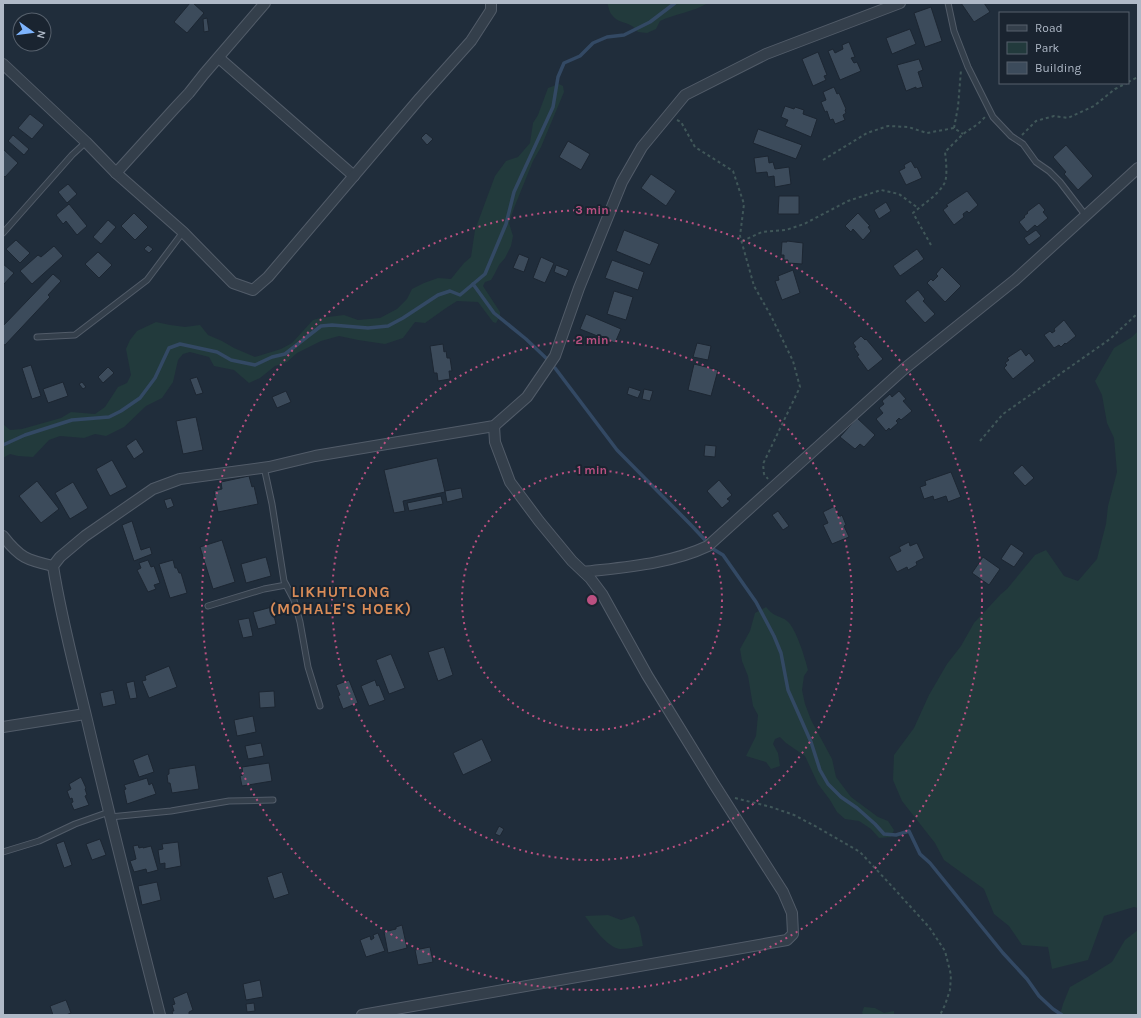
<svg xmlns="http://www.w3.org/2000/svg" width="1141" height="1018" font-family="Karla,sans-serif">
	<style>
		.green { fill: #223a3c }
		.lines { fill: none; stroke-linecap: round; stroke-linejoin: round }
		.stream { stroke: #334964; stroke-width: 3.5 }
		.building { fill: #3c4b5b; stroke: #1c2632 }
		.service-casing { stroke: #525c69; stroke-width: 7 }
		.minor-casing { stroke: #525c69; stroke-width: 12 }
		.path { stroke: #405759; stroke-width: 2; stroke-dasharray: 3 3; stroke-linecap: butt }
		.service { stroke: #343f4b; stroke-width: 5 }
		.minor { stroke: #343f4b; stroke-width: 10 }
		.ring { fill: none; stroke: #bb5081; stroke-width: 2; stroke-dasharray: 2 4 }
		.labels { text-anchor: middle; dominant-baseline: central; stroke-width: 4; stroke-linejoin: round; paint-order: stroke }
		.district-label { font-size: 15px; font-weight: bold; letter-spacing: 1px; fill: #d98c58; stroke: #1a2430 }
		.centre { fill: #bb5081; stroke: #1a2430; stroke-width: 2 }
		.ring-label { font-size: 12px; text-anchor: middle; font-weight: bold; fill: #bb5081; stroke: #1a2430; stroke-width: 4; stroke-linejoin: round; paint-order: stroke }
	</style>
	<rect width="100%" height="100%" fill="#202d3b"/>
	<g class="green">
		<path d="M607,3H708C693,12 675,14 660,21L656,29L647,33L638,32C630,20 619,25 612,15C609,12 609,7 607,3Z"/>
		<path d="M559,84L563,86L564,92L541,147L533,161L514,208L509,223L513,236L511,246L505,258L499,265L494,275L491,280L485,282L483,286L500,312V316L496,323L493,322L478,302L457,301L446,308L425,323L415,322L403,338L385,344L358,340L339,336L321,341L297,353L287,362L275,366L260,378L249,383L234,370L214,366L209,357L190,352L183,354L178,360L173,382L162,398L146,406L124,427L106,436L95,434L84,438L60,436L49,440L33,457L18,456L10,454L3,458V424L10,430L22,429L61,418L71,412L95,414L105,407L118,387L127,383L131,375L126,349L130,340L137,331L156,322L170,325L185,327L200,325L208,335L222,341L234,348L255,357L281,349L292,343L313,320L320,318L344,315L358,320L380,318L397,309L407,299L412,289L424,283L438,278L451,279L464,263L471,257L475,230L495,176L506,161L518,157L530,143L533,123L538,115L548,88Z"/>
		<path d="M1138,331V908L1134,907L1104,916L1088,960L1052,969L1048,947L1022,945L1009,926L994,914L984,889L944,860L935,843L902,801L893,780L894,755L914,728L929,695L947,664L961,646L974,623L1001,594L1007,589L1035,555L1046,550L1064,576L1078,581L1097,559L1106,524L1108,506L1117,472L1114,438L1107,423L1102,395L1095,381L1114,348L1132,337Z"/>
		<path d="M766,607C769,610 771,613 775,615C779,617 784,618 787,621C796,628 805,658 808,670L804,676L802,690L805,704L811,720L832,759L836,777L851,797L878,817L888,821L894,830L891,837L879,838L871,829L859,821L845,819L837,812L830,800L818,784L805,756L786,743L780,737L775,739L773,744L778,753L780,766L771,769L766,762L746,756L756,736L758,715L753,706L748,676L742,661L740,649L750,631L755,613Z"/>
		<path d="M608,915L621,920L634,916L639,926L643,946C636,947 628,949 620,949C608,948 592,926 585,916Z"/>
		<path d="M1138,930V1015H1060L1063,1004L1070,987L1091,975L1112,962L1125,940Z"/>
		<path d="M864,1007L875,1008L884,1013L894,1011V1015H864L862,1013Z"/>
	</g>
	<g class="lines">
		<g class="stream">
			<path d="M473,284L494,313L526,339L546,358"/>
			<path d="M555,368L617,450L692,526L706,541"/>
			<path d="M3,445L25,435L72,420L109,417L121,411L140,398L155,378L169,348L180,344L217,352L231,360L255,365L272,357L285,354L321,326L332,325L368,328L388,326L403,318L438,295L450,291L460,295L485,274L506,224L514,192L553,107L558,77L564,63L580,56L593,43L607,37L624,35L650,22L675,3"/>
			<path d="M713,549L723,555L756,602L774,636L781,653L788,690L811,742L820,770L828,784L841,797L857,808L875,824L884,834L896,835L909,831L920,854L930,863L1003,953L1027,979L1039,996L1053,1009L1062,1015"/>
		</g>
	</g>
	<g class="building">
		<path d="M190,3H193L204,13L187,33L174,22Z"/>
		<path d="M961,3H984L990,12L974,22Z"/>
		<path d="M931,7L942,41L925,47L914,13Z"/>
		<path d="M207,18L209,31L204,32L203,19Z"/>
		<path d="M910,29L916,44L892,54L886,38Z"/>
		<path d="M849,42L855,57L851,58L854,63L857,62L861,71L840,80L828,51L833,49L835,53L843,49L842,45Z"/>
		<path d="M818,52L827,75L824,76L826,80L813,86L802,59Z"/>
		<path d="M919,59L923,70L918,72L923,87L916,89V87L906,91L897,65Z"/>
		<path d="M834,87L837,94L839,93L846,109L845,110L846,113L843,115L845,120L835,124L833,119L830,120L827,111L825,112L821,102L826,100L823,92Z"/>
		<path d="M785,106L794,109L795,107L804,110L803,114L817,119L811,137L785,126L788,120L781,117Z"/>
		<path d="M30,114L44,125L32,139L18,128Z"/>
		<path d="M758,129L802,145L796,159L753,143Z"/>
		<path d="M426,133L433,139L427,145L421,138Z"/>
		<path d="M13,135L29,149L24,155L8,141Z"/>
		<path d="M568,141L590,154L581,170L559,157Z"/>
		<path d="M1066,145L1093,176L1078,190L1064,174L1066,172L1053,157Z"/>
		<path d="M3,149L18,163L5,177L3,175Z"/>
		<path d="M768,156L769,163L773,162L775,169L789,167L791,184L775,187L774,176L768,177L767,172L756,173L754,158Z"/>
		<path d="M911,161L915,168L917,167L922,178L906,185L899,171L905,168L904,165Z"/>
		<path d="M651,174L676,191L666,206L641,188Z"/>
		<path d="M68,184L77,194L67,203L58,192Z"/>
		<path d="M967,191L978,205L969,213L967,211L963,214L964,217L954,225L943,210L948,206L946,205Z"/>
		<path d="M779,196H799V214H778Z"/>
		<path d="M886,202L891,211L879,219L874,210Z"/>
		<path d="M1039,203L1045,210L1043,212L1048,218L1037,227L1035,225L1027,232L1019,222L1025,217L1024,216L1028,213L1027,212Z"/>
		<path d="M69,204L87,226L77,235L66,221L63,224L56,215Z"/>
		<path d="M134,213L148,227L135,240L121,226Z"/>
		<path d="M858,213L870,226L868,227L871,231L863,240L853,229L851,232L845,226Z"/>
		<path d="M108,220L116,227L101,244L93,237Z"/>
		<path d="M624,230L659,244L650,265L616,251Z"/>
		<path d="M1036,230L1041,236L1029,245L1024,238Z"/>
		<path d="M16,240L30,253L20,263L6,249Z"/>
		<path d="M787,241L803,243L802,264L788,263V260H784V255H781L782,242H787Z"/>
		<path d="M148,245L153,249L149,253L144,249Z"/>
		<path d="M54,246L63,256L32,284L20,271L38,255L41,257Z"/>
		<path d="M917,249L924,259L900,276L893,266Z"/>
		<path d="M98,252L112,265L99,278L85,264Z"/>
		<path d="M519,254L529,258L524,272L513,268Z"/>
		<path d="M541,257L554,263L545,283L533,278Z"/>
		<path d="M612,260L644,272L638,290L605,278Z"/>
		<path d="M3,264L14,273L4,284L3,283Z"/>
		<path d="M556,265L569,270L566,277L554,272Z"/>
		<path d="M942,267L961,286L945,302L927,283L931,279L933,281L938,276L936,274Z"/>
		<path d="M793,270L800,293L782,300L775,281L779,280L778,276Z"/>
		<path d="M53,274L61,281L48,295L50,297L5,345L3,344V326Z"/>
		<path d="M918,290L925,299L923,301L935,314L925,323L905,301Z"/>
		<path d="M614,291L633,297L626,320L607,314Z"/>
		<path d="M586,314L621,329L615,343L580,329Z"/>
		<path d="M1064,320L1076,336L1066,344L1065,343L1061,347L1059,345L1054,348L1044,335L1050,331L1052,333L1055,331L1054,329Z"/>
		<path d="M861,336L865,340L866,339L883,359L868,371L857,356L859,355L854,348L856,347L853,343Z"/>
		<path d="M697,343L711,346L708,360L693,357Z"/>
		<path d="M443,344L444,352L446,351L447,358H450L452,371H449L450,379L438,381L437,373H434L430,346Z"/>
		<path d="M1021,349L1026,356L1029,353L1035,361L1013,379L1004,368L1007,365L1005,363L1009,360L1007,358Z"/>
		<path d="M694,364L718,370L711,396L688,390Z"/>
		<path d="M31,365L41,396L32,399L22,368Z"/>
		<path d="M108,367L114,373L103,383L98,377Z"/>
		<path d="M197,377L203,393L196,395L190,379Z"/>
		<path d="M63,382L68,396L48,403L43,389Z"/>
		<path d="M82,382L86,387L83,389L79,384Z"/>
		<path d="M629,387L641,391L638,398L627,394Z"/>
		<path d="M644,389L653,391L650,401L642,399Z"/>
		<path d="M286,391L291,402L277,408L272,397Z"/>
		<path d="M899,391L906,399L903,401L912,411L901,420L899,418L896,421L898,423L890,430L889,428L886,431L876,419L883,413L879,408L884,404L882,401L890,394L892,397Z"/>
		<path d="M196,417L203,450L183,454L176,421Z"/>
		<path d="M857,418L875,435L864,447L860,444L855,449L840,437Z"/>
		<path d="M136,439L144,452L134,459L126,446Z"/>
		<path d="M705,445L716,446L715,457L704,456Z"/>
		<path d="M437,458L445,492L403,501L405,511L394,513L384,470Z"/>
		<path d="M112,460L127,487L110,496L96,469Z"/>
		<path d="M1022,465L1034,478L1025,486L1013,473Z"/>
		<path d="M951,472L961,497L948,502L946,496L934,500L933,496L924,499L920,487L926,485L925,481Z"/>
		<path d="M249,476L252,487L254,486L258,504L218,512L214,491L222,489L221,482Z"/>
		<path d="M719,480L732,495L727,499L730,501L722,508L707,491Z"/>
		<path d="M37,481L59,509L41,523L19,496Z"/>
		<path d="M73,482L88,508L70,519L55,493Z"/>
		<path d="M461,488L463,498L447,502L445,491Z"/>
		<path d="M441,496L443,504L409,511L407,503Z"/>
		<path d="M171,498L174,506L167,509L164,500Z"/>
		<path d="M835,506L839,517L842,515L846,525L844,526L849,537L832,544L823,525L828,523L823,512Z"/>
		<path d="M778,511L789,526L783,530L772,515Z"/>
		<path d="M132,521L141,550L150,547L152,554L134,561L122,525Z"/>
		<path d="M222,540L235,582L213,589L200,547Z"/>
		<path d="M909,542L910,546L917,543L924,558L916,562L917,565L908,570L907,567L897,572L889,557L901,551L899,547Z"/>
		<path d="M1011,544L1024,553L1014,567L1001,559Z"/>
		<path d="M266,557L271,576L246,583L241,564Z"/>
		<path d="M983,557L1000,569L989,585L972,573Z"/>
		<path d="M148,560L151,567L154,566L160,583L154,585L156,589L148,592L137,570L141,568L139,563Z"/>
		<path d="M173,560L175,568H177L179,573H181L187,593L170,598L159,564Z"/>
		<path d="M272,607L276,624L258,629L253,612Z"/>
		<path d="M249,618L253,636L243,638L238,620Z"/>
		<path d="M444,647L453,675L438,681L428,652Z"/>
		<path d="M391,654L405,688L389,694L376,660Z"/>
		<path d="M169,666L177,687L149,698L142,681L146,680L145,676Z"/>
		<path d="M349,680L358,703L343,709L338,696L340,695L336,685Z"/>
		<path d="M375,680L377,686L379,685L385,700L369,706L361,686Z"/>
		<path d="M134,681L137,698L130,699L126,683Z"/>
		<path d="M113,690L116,704L103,707L100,693Z"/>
		<path d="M274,691L275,707L260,708L259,692Z"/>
		<path d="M253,716L256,732L237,736L234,720Z"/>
		<path d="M482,739L492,761L463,775L453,753Z"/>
		<path d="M261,743L264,756L248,759L245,746Z"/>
		<path d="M148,754L154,772L139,777L133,760Z"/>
		<path d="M269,763L272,781L242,786L240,776L243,775L242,767Z"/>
		<path d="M195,765L199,789L172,793L170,783H168L167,775L169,774V769Z"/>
		<path d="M81,777L86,788L85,789L87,795L85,796L89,805L74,810L71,803L73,802L72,798L70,799L67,791L71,789L69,784Z"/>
		<path d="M147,778L149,785L152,783L156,794L127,804L124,790L126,789L124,785Z"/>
		<path d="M499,826L504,829L500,836L495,834Z"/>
		<path d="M100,839L106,855L92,860L86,844Z"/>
		<path d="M64,841L72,865L64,868L56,844Z"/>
		<path d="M178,842L181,866L165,869V863L160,864L158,850L163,849L162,844Z"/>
		<path d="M138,845L139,848L143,847V848L151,846L158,870L147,873L146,869L134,872L130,861L136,859L133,846Z"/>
		<path d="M282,872L289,894L274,899L267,877Z"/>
		<path d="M157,882L161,900L142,905L138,886Z"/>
		<path d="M402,925L407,948L388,953L384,932L396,929V927Z"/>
		<path d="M378,933L385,951L366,957L360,940L370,936L371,940L374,938L373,935Z"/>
		<path d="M430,947L433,962L418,965L415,950Z"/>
		<path d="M260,980L263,997L246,1000L243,984Z"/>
		<path d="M187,992L193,1010L189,1012V1015H173L172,1011H174L172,1005L175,1004L173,998Z"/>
		<path d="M66,1000L71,1013L66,1015H53L50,1006Z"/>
		<path d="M254,1003L255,1011L247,1012L246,1004Z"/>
	</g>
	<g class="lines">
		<defs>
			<g id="service">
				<path d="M948,3L954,31L968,67L993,117L1011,136L1023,144L1036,162L1049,171L1060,182L1086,216"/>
				<path d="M3,233L72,155L86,142"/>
				<path d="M37,337L75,335L147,280L183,232"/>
				<path d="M264,467L272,504L284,581L294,600L300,622L308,667L320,706"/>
				<path d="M208,606L264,589L286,585"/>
				<path d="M110,817L171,811L229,801L273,800"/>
				<path d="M3,852L39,841L75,824L109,812"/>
			</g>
			<g id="minor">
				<path d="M219,58L354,176"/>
				<path d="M3,64L86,142L116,173L183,232L233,283L253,290L268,277L420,98L471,41L491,10V3"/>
				<path d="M116,173L174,109L189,93L204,74L265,3"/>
				<path d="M3,536C20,558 27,560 53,566"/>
				<path d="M584,572C625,567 670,564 708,546L904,369L1015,280L1138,168"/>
				<path d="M3,727L85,714"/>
				<path d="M160,1015C135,917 110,819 87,720C75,669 61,618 53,566L60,557L85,536L153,489L180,479L269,467L315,456L494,426L527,397L555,356L579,288L622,182L642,147L685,95L766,54L900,3"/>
				<path d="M362,1015L787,940L793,934L792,913L783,892L714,784L647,675L602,594L590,578L572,561L539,521L510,482L495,442L494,426"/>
			</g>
		</defs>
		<use href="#service" class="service-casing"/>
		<use href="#minor" class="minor-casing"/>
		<g class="path">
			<path d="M1128,82L1138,77"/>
			<path d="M677,120L681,122L695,147L733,171L744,204L740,236L754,286L771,316L793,361L800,387L763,464L764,474L768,479"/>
			<path d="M954,128L958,107L961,70"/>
			<path d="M1022,135L1036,121L1054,116L1068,118L1094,106L1115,89L1127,83"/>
			<path d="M823,160L867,133L888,126L908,127L927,133L954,128L963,134"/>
			<path d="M742,241L762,232L786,230L804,224L848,201L881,190L899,194L918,208"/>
			<path d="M931,245L913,213C923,204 937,196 944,184C948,178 946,160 945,152L963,134L978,124L985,117"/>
			<path d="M980,441L1003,414L1110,339L1138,313"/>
			<path d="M735,798L771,807L794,815L815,826L860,852L888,882L929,927L945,951L951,975L950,990L945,1005L940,1015"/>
		</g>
		<use href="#service" class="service"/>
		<use href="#minor" class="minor"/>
	</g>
	<g class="ring">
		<circle cx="592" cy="600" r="130"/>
		<circle cx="592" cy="600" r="260"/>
		<circle cx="592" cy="600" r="390"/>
	</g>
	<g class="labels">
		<g class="district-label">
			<text x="341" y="592">LIKHUTLONG<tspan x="341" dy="17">(MOHALE'S HOEK)</tspan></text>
		</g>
	</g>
	<circle cx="592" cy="600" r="6" class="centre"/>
	<g class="ring-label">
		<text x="592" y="214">3 min</text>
		<text x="592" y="344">2 min</text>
		<text x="592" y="474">1 min</text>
	</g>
	<rect width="1141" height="1018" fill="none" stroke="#afb9c7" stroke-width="8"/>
	<rect x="999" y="12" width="130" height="72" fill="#1a2430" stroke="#56606c"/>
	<rect x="1007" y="25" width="20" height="6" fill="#343f4b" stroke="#56606c"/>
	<text x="1035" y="32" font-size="12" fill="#afb9c7">Road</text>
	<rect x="1007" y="42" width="20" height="12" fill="#223a3c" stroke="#56606c"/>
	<text x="1035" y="52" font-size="12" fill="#afb9c7">Park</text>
	<rect x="1007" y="62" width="20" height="12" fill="#3c4b5b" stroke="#56606c"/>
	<text x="1035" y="72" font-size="12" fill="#afb9c7">Building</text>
	<g transform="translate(32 32) rotate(104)"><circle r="19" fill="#1a2430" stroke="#56606c"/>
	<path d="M0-3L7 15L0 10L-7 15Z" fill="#7eb4fd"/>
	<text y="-6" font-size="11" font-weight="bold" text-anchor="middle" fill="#afb9c7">N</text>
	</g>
</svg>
